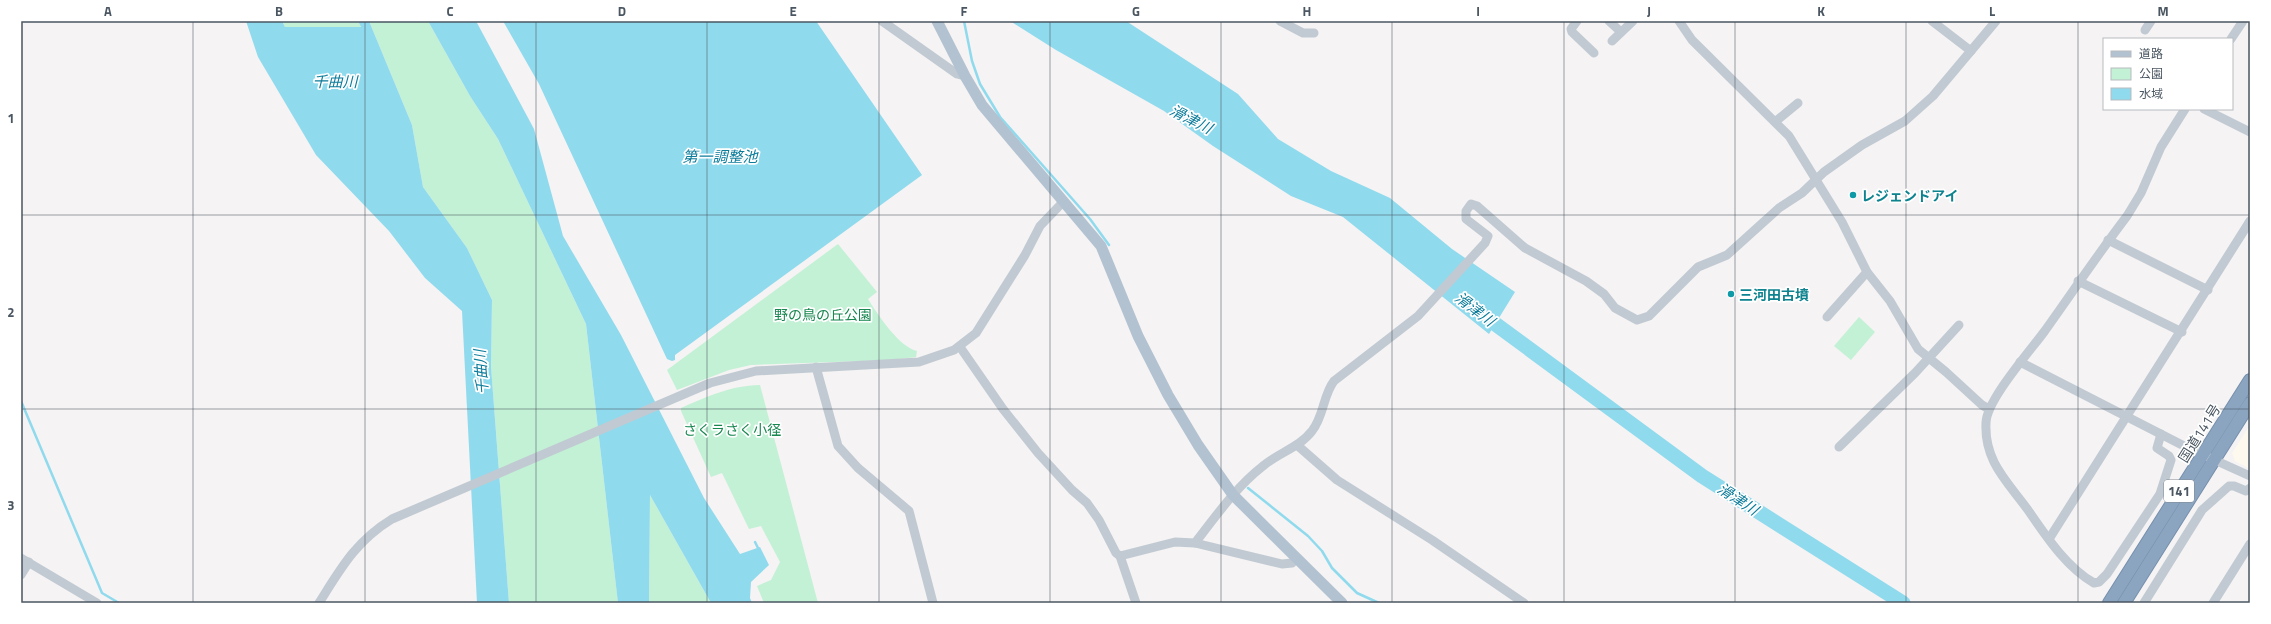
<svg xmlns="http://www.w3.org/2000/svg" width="2271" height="624" font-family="'Titillium Web','Noto Sans JP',sans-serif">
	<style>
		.commercial { fill: #fdf9ef }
		.green { fill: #c3f1d5 }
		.water { fill: #90daee }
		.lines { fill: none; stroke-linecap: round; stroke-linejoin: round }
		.stream { stroke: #90daee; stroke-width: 2.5 }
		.river { stroke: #90daee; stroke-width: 15 }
		.highway-casing { stroke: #7690ad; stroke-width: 14 }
		.minor { stroke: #c1cad2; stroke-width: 9 }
		.major { stroke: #b3c2d1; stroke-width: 11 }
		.highway { stroke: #8ba5c1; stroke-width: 12 }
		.grid { fill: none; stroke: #4a5661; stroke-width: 1; stroke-opacity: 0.55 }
		.culture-dot { fill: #0f9aa8; stroke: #fff; stroke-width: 1.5 }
		.labels { text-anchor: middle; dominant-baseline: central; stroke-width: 3.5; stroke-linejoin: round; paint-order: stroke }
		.shield { fill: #fff; stroke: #808990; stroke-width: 1 }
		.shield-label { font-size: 13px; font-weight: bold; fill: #4a5661 }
		.culture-label { font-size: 14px; font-weight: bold; fill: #0d838f; stroke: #fff; text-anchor: start }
		.park-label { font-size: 14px; fill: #17864f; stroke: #fff }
		.street-label { font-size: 14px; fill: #4a5661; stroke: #fff }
		.water-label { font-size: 15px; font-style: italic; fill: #0c7c9b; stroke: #fff }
		.neatline { fill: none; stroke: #4a5661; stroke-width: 1.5 }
		.grid-label { font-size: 13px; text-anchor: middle; font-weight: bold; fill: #4a5661 }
	</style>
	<rect width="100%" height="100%" fill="#f5f3f3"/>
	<path class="commercial" d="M2250,425V469L2235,461L2232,453Z"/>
	<g class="green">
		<path d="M282,21H358L361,27H285Z"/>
		<path d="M369,21H428L470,96L498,139L586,324L618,603H509L491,367L492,300L467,248L423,187L412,125Z"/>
		<path d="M838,244L877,292L868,299C878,315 899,347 917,351L916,357L892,360L751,365L729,370L677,390L667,370Z"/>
		<path d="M1859,317L1875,332L1851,360L1834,346Z"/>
		<path d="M760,385L818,603H764L757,586L771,580L780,562L761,526L749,529L722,473L711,477L681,411V408C709,396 729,386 760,385Z"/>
		<path d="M650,495L711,603H649Z"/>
	</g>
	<g class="water">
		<path d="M246,21H282L285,27H361L358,21H369L412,125L423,187L467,248L492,300L491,367L509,603H477L462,311L425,278L389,231L316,155L258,57Z"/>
		<path d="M428,21H476L534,129L563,236L621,335L704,498L740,554L760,547L769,565L751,582L750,598L752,603H711L650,495L649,603H618L586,324L498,139L470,96Z"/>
		<path d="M503,21H816L922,175L675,355V360L672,361L667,359L539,84Z"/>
		<path d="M1010,21H1126L1238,94L1278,139L1331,171L1390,198L1452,249L1515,292L1489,334L1343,217L1291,196L1213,146L1164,111L1056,50Z"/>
	</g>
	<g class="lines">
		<g class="stream">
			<path d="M964,21L972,61L980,84L1000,117L1090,219L1109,245"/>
			<path d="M21,401L102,593L119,603"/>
			<path d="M1248,488L1308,536L1322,551L1332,568L1357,593L1379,603"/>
			<path d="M755,542L758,548"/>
		</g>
		<path class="river" d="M1479,312L1702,476L1903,603"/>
		<defs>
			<g id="highway">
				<path d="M2109,603L2250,380"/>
				<path d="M2124,603L2250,403"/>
			</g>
		</defs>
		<use href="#highway" class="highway-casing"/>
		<g class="minor">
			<path d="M882,21L957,74L965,76"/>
			<path d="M1280,21L1303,33H1314"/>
			<path d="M1577,21L1571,29L1572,32L1594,53"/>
			<path d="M1609,21L1621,32"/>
			<path d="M1679,21L1692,40L1789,136L1842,222L1867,272L1890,301L1918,349L1946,372L1982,405L1989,409"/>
			<path d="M1932,21L1971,51"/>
			<path d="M2145,30L2151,21"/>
			<path d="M2231,39L2243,21"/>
			<path d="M1612,41L1633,21"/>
			<path d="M2204,109L2250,132"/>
			<path d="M1775,122L1798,103"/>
			<path d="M2108,240L2208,290"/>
			<path d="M2078,281L2182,332"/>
			<path d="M1827,317L1867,272"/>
			<path d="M960,347L1003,409L1038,453L1072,490L1087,503L1099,520L1116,553L1120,556L1136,603"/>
			<path d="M2020,362L2188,448L2250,476"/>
			<path d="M816,367L838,446L858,468L909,511L933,603"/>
			<path d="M2161,434L2157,448L2169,456L2171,460L2160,494L2107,574L2099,582L2094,583C2066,567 2046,536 2028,510C2007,481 1984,461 1986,423C1986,401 2030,351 2044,332C2072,293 2098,254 2127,216L2141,193L2161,147L2185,109"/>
			<path d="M1297,445L1337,480L1432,540L1524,603"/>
			<path d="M1839,447L1915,373L1959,325"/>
			<path d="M2049,539L2250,221"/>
			<path d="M1195,543L1282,564L1292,563L1297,558"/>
			<path d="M1120,556L1175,542L1195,543C1216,516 1236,487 1263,466C1278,453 1300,447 1312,431C1324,416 1323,395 1334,381L1418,316L1485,243L1488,236L1466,219V211L1471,204L1477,206L1525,248L1586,281L1604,294L1615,308L1637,320L1649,316L1698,267L1727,255L1779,208L1802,193L1824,172L1862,145L1905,121L1933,96L1996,21"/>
			<path d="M21,558L97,603"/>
			<path d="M21,575L29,562"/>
			<path d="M319,603C341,568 356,541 392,519L710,383L756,371L919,362L954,350L976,333L1025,255L1040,226L1064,201"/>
			<path d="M2144,603L2202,510L2229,486H2234L2246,491L2250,488"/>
			<path d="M2213,603L2250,544"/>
		</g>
		<path class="major" d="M937,21L965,76L982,105L1101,246L1138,336L1168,395L1198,445L1233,495L1342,603"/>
		<use href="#highway" class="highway"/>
	</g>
	<path class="grid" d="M193,21V603M365,21V603M536,21V603M707,21V603M879,21V603M1050,21V603M1221,21V603M1392,21V603M1564,21V603M1735,21V603M1906,21V603M2078,21V603M21,215H2250M21,409H2250"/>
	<g class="culture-dot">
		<circle cx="1853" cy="195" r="4"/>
		<circle cx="1731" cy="294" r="4"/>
	</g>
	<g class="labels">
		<rect class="shield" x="2164" y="480" width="30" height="22" rx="3"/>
		<g class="shield-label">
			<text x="2179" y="491">141</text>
		</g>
		<g class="culture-label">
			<text x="1861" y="195">レジェンドアイ</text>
			<text x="1739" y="294">三河田古墳</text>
		</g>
		<g class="park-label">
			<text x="823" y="314">野の鳥の丘公園</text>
			<text x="732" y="429">さくラさく小径</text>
		</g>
		<g class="street-label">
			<text transform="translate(2199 433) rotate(-58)">国道141号</text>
		</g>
		<g class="water-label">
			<text x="335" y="81">千曲川</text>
			<text transform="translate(1191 119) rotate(27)">滑津川</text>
			<text x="720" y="156">第一調整池</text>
			<text transform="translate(1475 309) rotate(37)">滑津川</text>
			<text transform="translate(481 372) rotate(-94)">千曲川</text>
			<text transform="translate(1738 499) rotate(33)">滑津川</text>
		</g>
	</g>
	<rect width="2271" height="624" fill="none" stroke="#ffffff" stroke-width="44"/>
	<rect x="2103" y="38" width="130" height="72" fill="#ffffff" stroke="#b7bbc0"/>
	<rect x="2111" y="51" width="20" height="6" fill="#b3c2d1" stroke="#b7bbc0"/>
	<text x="2139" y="58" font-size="12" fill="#4a5661">道路</text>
	<rect x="2111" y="68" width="20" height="12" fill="#c3f1d5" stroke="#b7bbc0"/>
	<text x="2139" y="78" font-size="12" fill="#4a5661">公園</text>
	<rect x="2111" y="88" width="20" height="12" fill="#90daee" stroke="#b7bbc0"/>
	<text x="2139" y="98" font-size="12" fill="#4a5661">水域</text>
	<rect x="22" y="22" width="2227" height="580" class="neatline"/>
	<g class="grid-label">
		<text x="108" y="16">A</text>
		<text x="279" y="16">B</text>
		<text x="450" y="16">C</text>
		<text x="622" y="16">D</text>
		<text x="793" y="16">E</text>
		<text x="964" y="16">F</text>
		<text x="1136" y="16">G</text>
		<text x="1307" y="16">H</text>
		<text x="1478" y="16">I</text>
		<text x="1649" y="16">J</text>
		<text x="1821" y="16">K</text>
		<text x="1992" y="16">L</text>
		<text x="2163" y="16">M</text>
		<text x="11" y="123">1</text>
		<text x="11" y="317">2</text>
		<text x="11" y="510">3</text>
	</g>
</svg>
